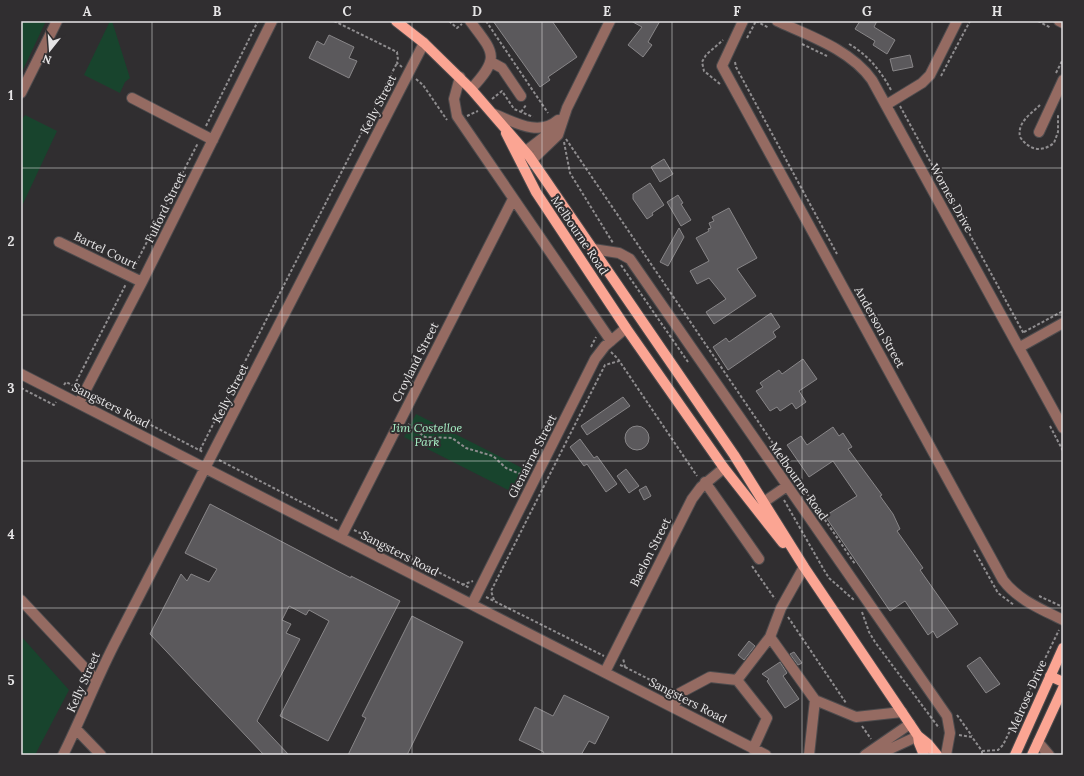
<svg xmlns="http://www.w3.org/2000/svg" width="1084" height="776" font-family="Lora,serif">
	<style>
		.green { fill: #18442d }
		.building { fill: #5b595c; stroke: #888688 }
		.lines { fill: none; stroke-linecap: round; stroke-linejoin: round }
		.minor-casing { stroke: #4d4b4d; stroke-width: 12 }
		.major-casing { stroke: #4d4b4d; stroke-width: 12 }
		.path { stroke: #8f8d8f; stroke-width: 2; stroke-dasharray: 3 2; stroke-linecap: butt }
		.minor { stroke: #956b62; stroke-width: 10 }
		.major { stroke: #fba593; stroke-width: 10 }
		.grid { fill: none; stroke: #e6e5e6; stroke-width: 1; stroke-opacity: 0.55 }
		.labels { text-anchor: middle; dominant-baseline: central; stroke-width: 4; stroke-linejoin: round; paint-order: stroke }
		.street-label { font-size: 12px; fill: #e6e5e6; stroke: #302e30 }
		.park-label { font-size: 12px; font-style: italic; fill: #a8f2c7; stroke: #302e30 }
		.neatline { fill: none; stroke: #e6e5e6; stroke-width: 1.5 }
		.grid-label { font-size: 13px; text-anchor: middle; font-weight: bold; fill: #e6e5e6 }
	</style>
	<rect width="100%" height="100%" fill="#302e30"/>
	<!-- green -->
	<path class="green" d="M21,21H46L21,74Z
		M110,21H112L130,78L125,82L120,93L84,75Z
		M25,115L57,131L21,208V121Z
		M416,414L528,471L516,494L404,437Z
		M21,636L69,690L35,755H21Z"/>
	<!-- building -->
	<path class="building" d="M493,21H552L577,57L548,77L550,80L540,87Z
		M631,21H660L648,42L652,45L643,57L628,45L642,27Z
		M860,21H877L874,27L895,40L887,54L873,45L875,41L855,29Z
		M329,35L354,47L349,58L357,61L349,78L309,58L317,41L324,45Z
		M910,55L913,67L893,71L890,59Z
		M664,159L673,174L660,182L651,167Z
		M650,183L664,205L652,213L653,215L647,219L633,199V194Z
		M678,195L683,203L681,204L691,220L681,226L667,202Z
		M729,208L757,258L737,269L756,296L714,324L706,312L726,299L709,278L697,284L690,271L709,261L696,238L709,231L708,229L711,228L709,223L714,221L712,217Z
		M679,228L684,237L668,266L660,262Z
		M771,313L780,327L773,332L776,337L728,370L713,347L726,338L729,342Z
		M803,359L817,379L799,391L806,402L796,409L792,403L780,411L777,407L770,411L756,391L763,387L760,383L779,370L782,374Z
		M623,397L630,406L587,435L581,426Z
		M625 438a12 12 0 1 1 24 0a12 12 0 1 1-24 0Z
		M833,427L839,436L843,433L852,447L848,449L882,495L880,496L893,514L900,529L897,531L923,568L920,570L958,624L937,638L933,631L928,635L905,601L890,611L825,516L857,496L833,461L809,477L787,445L801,436L807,445Z
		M580,439L594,458L597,456L617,484L606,492L587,464L584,466L570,447Z
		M626,469L639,486L629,493L617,476Z
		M646,486L651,496L644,500L639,490Z
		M210,504L351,578V576L400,601L328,741L280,716L329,621L309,610L306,615L289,606L282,620L291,624L286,633L300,639L257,721L289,755H264L150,634L181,574L187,581L191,574L209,582L217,569L185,553Z
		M412,616L463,642L407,755H348L366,718L362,716Z
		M749,641L755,646L744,660L738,655Z
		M794,652L802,663L798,665L790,654Z
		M980,657L1000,684L986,693L967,666Z
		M780,662L787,673L783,676L799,699L785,708L767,681L769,679L762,674Z
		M564,695L609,717L595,744L589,741L581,755H542L544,752L519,740L535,707L553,716Z"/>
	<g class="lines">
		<defs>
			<path id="minor" d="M470,21C494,53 501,57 471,89
				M743,21L722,66L1003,580C1018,600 1041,609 1063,620
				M777,21C810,36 851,50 872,80L1063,428
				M1059,21L1063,23
				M491,62L502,68L521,96
				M460,77L454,99L457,116L611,341
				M21,93L57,21
				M132,98L213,140
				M886,105L922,83L930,75L957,21
				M494,114C514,122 539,137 558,120
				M1039,132L1063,80
				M526,151L544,137L554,125
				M532,160L558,135L567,108L610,21
				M59,242L142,282
				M593,249L619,253L630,259L947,716L950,733L946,755
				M1020,347L1063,323
				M21,374L766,755
				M79,403L142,282L272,21
				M705,482L759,559
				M764,502L787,486
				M341,537L513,199
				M804,567L781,608L770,637L815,700L809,755
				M21,600L96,680
				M472,604L595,359L605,346L626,328
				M605,672L692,499L701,487L724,468
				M815,700L856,717L902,712
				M674,706L680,693L710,677L737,680
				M76,729L101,755
				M1038,742L1049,755
				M753,749L767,718L737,680L770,637
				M63,755C82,717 97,677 117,639L424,43
				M865,755L910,724
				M877,755L918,736"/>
			<path id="major" d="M396,21L424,43L471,89L529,156L734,455L804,567L918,736L928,744L937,755
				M506,133L536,192L626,328L724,468L783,543
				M1050,676L1063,682
				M918,736L919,743L924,755
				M1015,755L1063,648
				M1032,755L1063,688"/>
		</defs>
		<!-- minor casing -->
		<use href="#minor" class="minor-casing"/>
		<!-- major casing -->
		<use href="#major" class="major-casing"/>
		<!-- path -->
		<path class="path" d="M334,21L397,52L398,60L397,63L402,67
			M449,21L457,28L462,24
			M486,21L548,113
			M756,21L769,28
			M1038,21L1051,28
			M747,38L756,21
			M802,44L827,56
			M849,44C868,55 881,71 891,90
			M735,62L736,67L837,254
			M1056,73L1063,59
			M941,76L970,21
			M416,79L423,85L447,120
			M720,84L704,71L702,62L706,55L723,40
			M492,99L502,91L514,109L533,117
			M1040,105C1031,114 1017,122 1020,137C1029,150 1041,153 1054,143L1058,132V115
			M900,106L1024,334
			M521,112L526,105
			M467,116L478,111
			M206,126L258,21
			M566,139L855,564
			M564,142L570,173L613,243
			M621,265L688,362
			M134,267L198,143
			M1024,332L1063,311
			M591,347L596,337
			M611,352L618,359L697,476
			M64,385L66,382L76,387
			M74,386L126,284
			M21,388L54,405L56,402
			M93,395L203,452
			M408,424L425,437L452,438L466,448L493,456L506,468L525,476
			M1050,426L1063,451
			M200,450L397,63
			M219,460L338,521
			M784,500L824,570L829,578L854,600
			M354,530L470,588
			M974,550L998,593L1014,605
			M752,566L775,599
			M462,585L473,581
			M1039,596L1063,607
			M486,597L604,656
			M494,600L491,591L605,365L619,361
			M862,612L869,632L875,642L939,728
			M788,617L846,703
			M620,665L625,667L623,658
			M625,667L670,690
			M957,715L972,736
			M862,726L871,739
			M959,735L972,737L982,751V755
			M982,751L998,750L1003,745L1059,630"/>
		<!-- minor -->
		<use href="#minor" class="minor"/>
		<!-- major -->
		<use href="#major" class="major"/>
	</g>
	<!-- grid -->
	<path class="grid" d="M152,21V755M282,21V755M412,21V755M542,21V755M672,21V755M802,21V755M932,21V755M21,168H1063M21,315H1063M21,461H1063M21,608H1063"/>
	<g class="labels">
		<!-- street labels -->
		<g class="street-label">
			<text transform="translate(378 104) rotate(-63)">Kelly Street</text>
			<text transform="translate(952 198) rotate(61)">Wornes Drive</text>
			<text transform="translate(165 207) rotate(-64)">Fulford Street</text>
			<text transform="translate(580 235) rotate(56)">Melbourne Road</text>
			<text transform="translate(106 250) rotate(26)">Bartel Court</text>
			<text transform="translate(880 327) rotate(61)">Anderson Street</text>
			<text transform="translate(415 362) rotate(-63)">Croyland Street</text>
			<text transform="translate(230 393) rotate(-63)">Kelly Street</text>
			<text transform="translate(111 405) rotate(27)">Sangsters Road</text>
			<text transform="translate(532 456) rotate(-63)">Glenairne Street</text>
			<text transform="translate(799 481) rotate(55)">Melbourne Road</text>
			<text transform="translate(650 552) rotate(-63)">Baelon Street</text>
			<text transform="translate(400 553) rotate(27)">Sangsters Road</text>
			<text transform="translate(83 682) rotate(-66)">Kelly Street</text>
			<text transform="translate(1027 696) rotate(-66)">Melrose Drive</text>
			<text transform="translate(688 700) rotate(27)">Sangsters Road</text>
		</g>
		<!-- park labels -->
		<g class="park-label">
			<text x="427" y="427">Jim Costelloe<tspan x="427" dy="14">Park</tspan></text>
		</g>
	</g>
	<!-- border -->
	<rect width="1084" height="776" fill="none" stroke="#302e30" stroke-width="44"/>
	<!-- north arrow -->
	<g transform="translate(50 50) rotate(197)" stroke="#302e30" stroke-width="3" paint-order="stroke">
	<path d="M0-3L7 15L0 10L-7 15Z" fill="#e6e5e6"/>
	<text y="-6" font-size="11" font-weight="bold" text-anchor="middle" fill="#e6e5e6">N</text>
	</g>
	<rect x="22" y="22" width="1040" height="732" class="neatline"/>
	<g class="grid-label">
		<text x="87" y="16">A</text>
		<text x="217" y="16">B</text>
		<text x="347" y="16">C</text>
		<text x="477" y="16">D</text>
		<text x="607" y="16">E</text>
		<text x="737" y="16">F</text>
		<text x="867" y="16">G</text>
		<text x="997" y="16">H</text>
		<text x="11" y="100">1</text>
		<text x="11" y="246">2</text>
		<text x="11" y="393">3</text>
		<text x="11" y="539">4</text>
		<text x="11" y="685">5</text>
	</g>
</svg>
